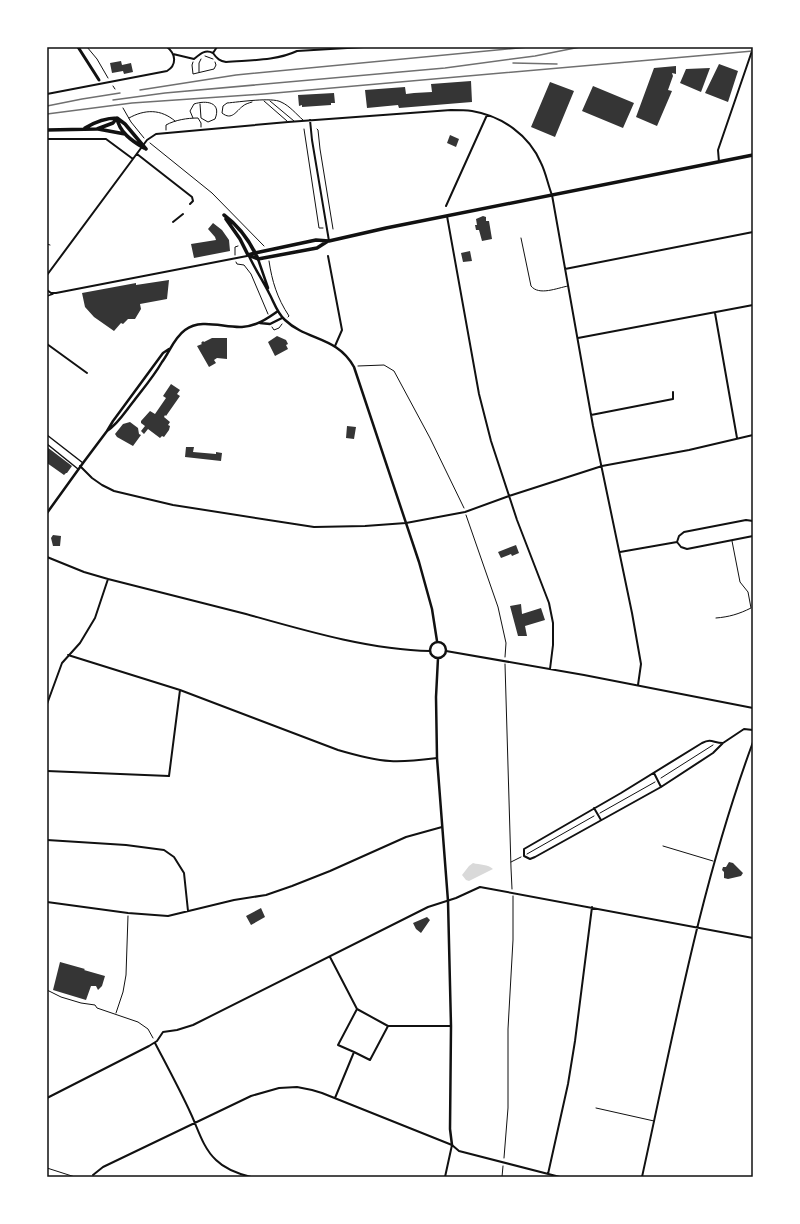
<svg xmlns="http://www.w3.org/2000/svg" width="800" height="1224" font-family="Helvetica,sans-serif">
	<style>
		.water { fill: #d9d9d9 }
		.building { fill: #353535 }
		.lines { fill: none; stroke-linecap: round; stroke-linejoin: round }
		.path { stroke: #111; stroke-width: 1 }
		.service { stroke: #111; stroke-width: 1 }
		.pedestrian { stroke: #111; stroke-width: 1.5 }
		.minor { stroke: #111; stroke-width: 2 }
		.tertiary { stroke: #111; stroke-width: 2.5 }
		.secondary { stroke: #111; stroke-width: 3 }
		.primary { stroke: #111; stroke-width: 3.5 }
		.rail { stroke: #707070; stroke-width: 1.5 }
		.neatline { fill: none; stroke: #111; stroke-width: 1.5 }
	</style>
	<rect width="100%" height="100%" fill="#fff"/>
	<!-- water -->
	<path class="water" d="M473,863C480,865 488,864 493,869L469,881L466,880L462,875L469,866Z"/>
	<!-- building -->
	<path class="building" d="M121,61L122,65L131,63L133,72L124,74L123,71L112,73L110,63Z
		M719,64L738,71L728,102L705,93Z
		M676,66V74L672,73L673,76L668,90L672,91L657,126L636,117L654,68Z
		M710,68L701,92L680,83L686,69Z
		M471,81L472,102L399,108L398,105L367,108L365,90L405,87L406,94L414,93L432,92L431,84Z
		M550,82L574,91L555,137L531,127Z
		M593,86L634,103L623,128L582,111Z
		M334,93L335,103H331V105L302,107V105L299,106L298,95Z
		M450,135L459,139L456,147L447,143Z
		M483,216L486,217V221H489L492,239L482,241L479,230H476L475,225H477L476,219Z
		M213,223L222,230L229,240L230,251L194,258L191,244L216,240L215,237L208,229Z
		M470,251L472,261L463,262L461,253Z
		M169,280L167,299L140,304L141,309L135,319H128L123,324L121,323L114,331L94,317L85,307L82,293L136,283V285Z
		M277,336L286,340L288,344L286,345L288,349L275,356L268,342Z
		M212,338H227V359L217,358L214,360L216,363L209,367L197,346L202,344L201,343L203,341L204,342Z
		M171,384L180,390L177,394L180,396L166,416L165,415L164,417L170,422L168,425L170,426L169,430L164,437L162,436L160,438L148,429L144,434L141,431L145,426L141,423V421L150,411L155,414L166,398L163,396Z
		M130,422L138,428L139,434L141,435L133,446L117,437L115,434L123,424Z
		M347,426L356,427L354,439L346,438Z
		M47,447L72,466L67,473H66L64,475L47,463Z
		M186,447H194L193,452L216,454V452L222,453L221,461L185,457Z
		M53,535L61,536L60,546H53L51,538Z
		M516,545L519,553L512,556L511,554L501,558L498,552Z
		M521,604L522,614L541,608L545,620L525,626L527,636H518L510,606Z
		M729,862L733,863L743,873L741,876L728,879L724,878V872L722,870L723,867H726Z
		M261,908L265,917L251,925L246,916Z
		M427,917L430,920L421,933L416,929L413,923Z
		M60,962L85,969L84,970L105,976L102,986L98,990L96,986H91L86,1000L53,990Z"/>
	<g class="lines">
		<!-- path -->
		<path class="path" d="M87,47L97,59L108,78
			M205,56L213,59
			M193,62L192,65L193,74L214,69L216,65L215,62
			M199,72V63L201,59
			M113,86L115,89
			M123,108L131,122L144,138
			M129,118C145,109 161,109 175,121
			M193,118L190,111L194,104C206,100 222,102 215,119L208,122L201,118L200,104
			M304,129L319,228H323
			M317,129L318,130L320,149L333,229
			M166,130V125C175,120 187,118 198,118L201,123V127
			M150,143L212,193L264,246
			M47,244L50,245
			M235,255V247L238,246
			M269,261C272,281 277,298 289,316L288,317
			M236,262L237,264L244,265L251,274L268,314
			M272,327L274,330L279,328L282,324
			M358,366L384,365L394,371L430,438L464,508
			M466,515L498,607L506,643L505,657
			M505,664L511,868L512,889
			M661,778L713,745
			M600,813L655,782
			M527,854L594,816
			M511,862L521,857
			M47,990L61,997L81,1003L95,1005L97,1008L138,1022L148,1029L153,1038
			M116,1013L123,992L126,975L128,916
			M504,1158L508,1108V1029L513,940V896
			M47,1168L75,1177
			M502,1177L503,1166"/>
		<!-- service -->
		<path class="service" d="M264,101L287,121
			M270,101L294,121
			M252,102C249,103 245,104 243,106C236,111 232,121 222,113L223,106L227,103C239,102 272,97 281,102C290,106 296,114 303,120
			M521,238L531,286C539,296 557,288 568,286
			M716,618C729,617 739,614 751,608L748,592L740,582L732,541
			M663,846L713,861
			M596,1108L654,1121"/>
		<!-- pedestrian -->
		<path class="pedestrian" d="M47,296L53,294
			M47,435L83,463
			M47,444L78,469"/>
		<!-- minor -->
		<path class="minor" d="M213,53C217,59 220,61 226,62C249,60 276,61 297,51L364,47
			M213,53L217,47
			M173,54L194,59C200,54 205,49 213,53
			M47,94L167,71C177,65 176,54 167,47
			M310,120L312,140L329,241
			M47,139H106L133,159
			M137,154L192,197L193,201L190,204
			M719,162L718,150L753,48
			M446,206L487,115
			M447,216L479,394L491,441L517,520L549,603L553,623V645L550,669
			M173,222L183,214
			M328,256L342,330L335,346
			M565,269L753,232
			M47,275L147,140L156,134L288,122L451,110C458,110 465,110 472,111C502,116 529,135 541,163C546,173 548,185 552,195L593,426L632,613L641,664L638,685
			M47,290L51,293H56L247,256
			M715,313L737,438
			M578,338L753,305
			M47,344L87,373
			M591,415L673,399V392
			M80,466L92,478L102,485L114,491L173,505L314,527L365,526L406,523L465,512L509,496L602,466L689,450L753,435
			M677,542L679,536L684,532L746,520L753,521
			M677,542L681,547L687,549L753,536
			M620,552L677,542
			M47,557L84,572L108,579C154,591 200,602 246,614C303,630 370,650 430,651
			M446,651L584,675L753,708
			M68,655L180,690L338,750C355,755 372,760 390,761C406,762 421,760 437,758
			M47,704L62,663L80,643L95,618L108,579
			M723,743C713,743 712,738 702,743L621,793L524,849V856L530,859L535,857L661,787L713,753L723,743L744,729L753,730
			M47,771L169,776L180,690
			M654,773L661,787
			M594,808L601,820
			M47,840L126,845L164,850L174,857L184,873L188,911
			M47,902L128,913L168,916L234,900L266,895L292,886L330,871L406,837L442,827
			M330,957L357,1009L388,1026H451
			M155,1043C167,1066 180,1090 191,1114C198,1129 203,1148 216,1160C225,1169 239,1174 251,1177
			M354,1052L338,1045L357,1009
			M47,1098L149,1046L157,1041L163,1032L177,1030L193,1025L428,907L456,898L480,887L753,938
			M335,1098L354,1052L370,1060L388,1026
			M548,1174L568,1084L575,1041L592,907
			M93,1175L103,1167L251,1096L279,1088L297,1087L312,1090L322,1093L452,1145L459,1151L560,1177
			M445,1177L452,1145
			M642,1177C674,1031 701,883 753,742"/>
		<!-- tertiary -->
		<path class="tertiary" d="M249,256C255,269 263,281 269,293C274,302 277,313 285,320C307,341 337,336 354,367L419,562L432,609L437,641
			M258,259L268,288
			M260,323L270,324L282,318
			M107,431C118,424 125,412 133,402C143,389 154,376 162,362C170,351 174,338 185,330C201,318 224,328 242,327C256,326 267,319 278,311
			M47,513L83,463L107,431L113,421L163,353L169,349
			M430 650a8 8 0 1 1 16 0a8 8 0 1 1-16 0Z
			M438,658L436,697L437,758L448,901L451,1026L450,1129L452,1145"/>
		<!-- secondary -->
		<path class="secondary" d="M78,47L99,80"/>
		<!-- primary -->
		<path class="primary" d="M117,118C119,132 132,141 144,148
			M85,128C95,122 105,118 117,118L125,124L146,149
			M98,129L125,134
			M47,130L97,129L113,123L117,118
			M224,215C240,227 250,241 258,259
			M226,219L240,239L248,255
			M248,255L255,253L316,240L329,241L386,228L753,155
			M248,255L258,259L317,248L328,241"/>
		<!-- rail -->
		<path class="rail" d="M513,63L557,64
			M140,90L236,75L528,47
			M113,100L165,93L445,68L535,56L580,47
			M47,106L82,99L120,93
			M47,114L132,103L264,94L753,51"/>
	</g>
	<!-- border -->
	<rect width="800" height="1224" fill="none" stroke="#ffffff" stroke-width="96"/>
	<rect x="48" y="48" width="704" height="1128" class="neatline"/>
</svg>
